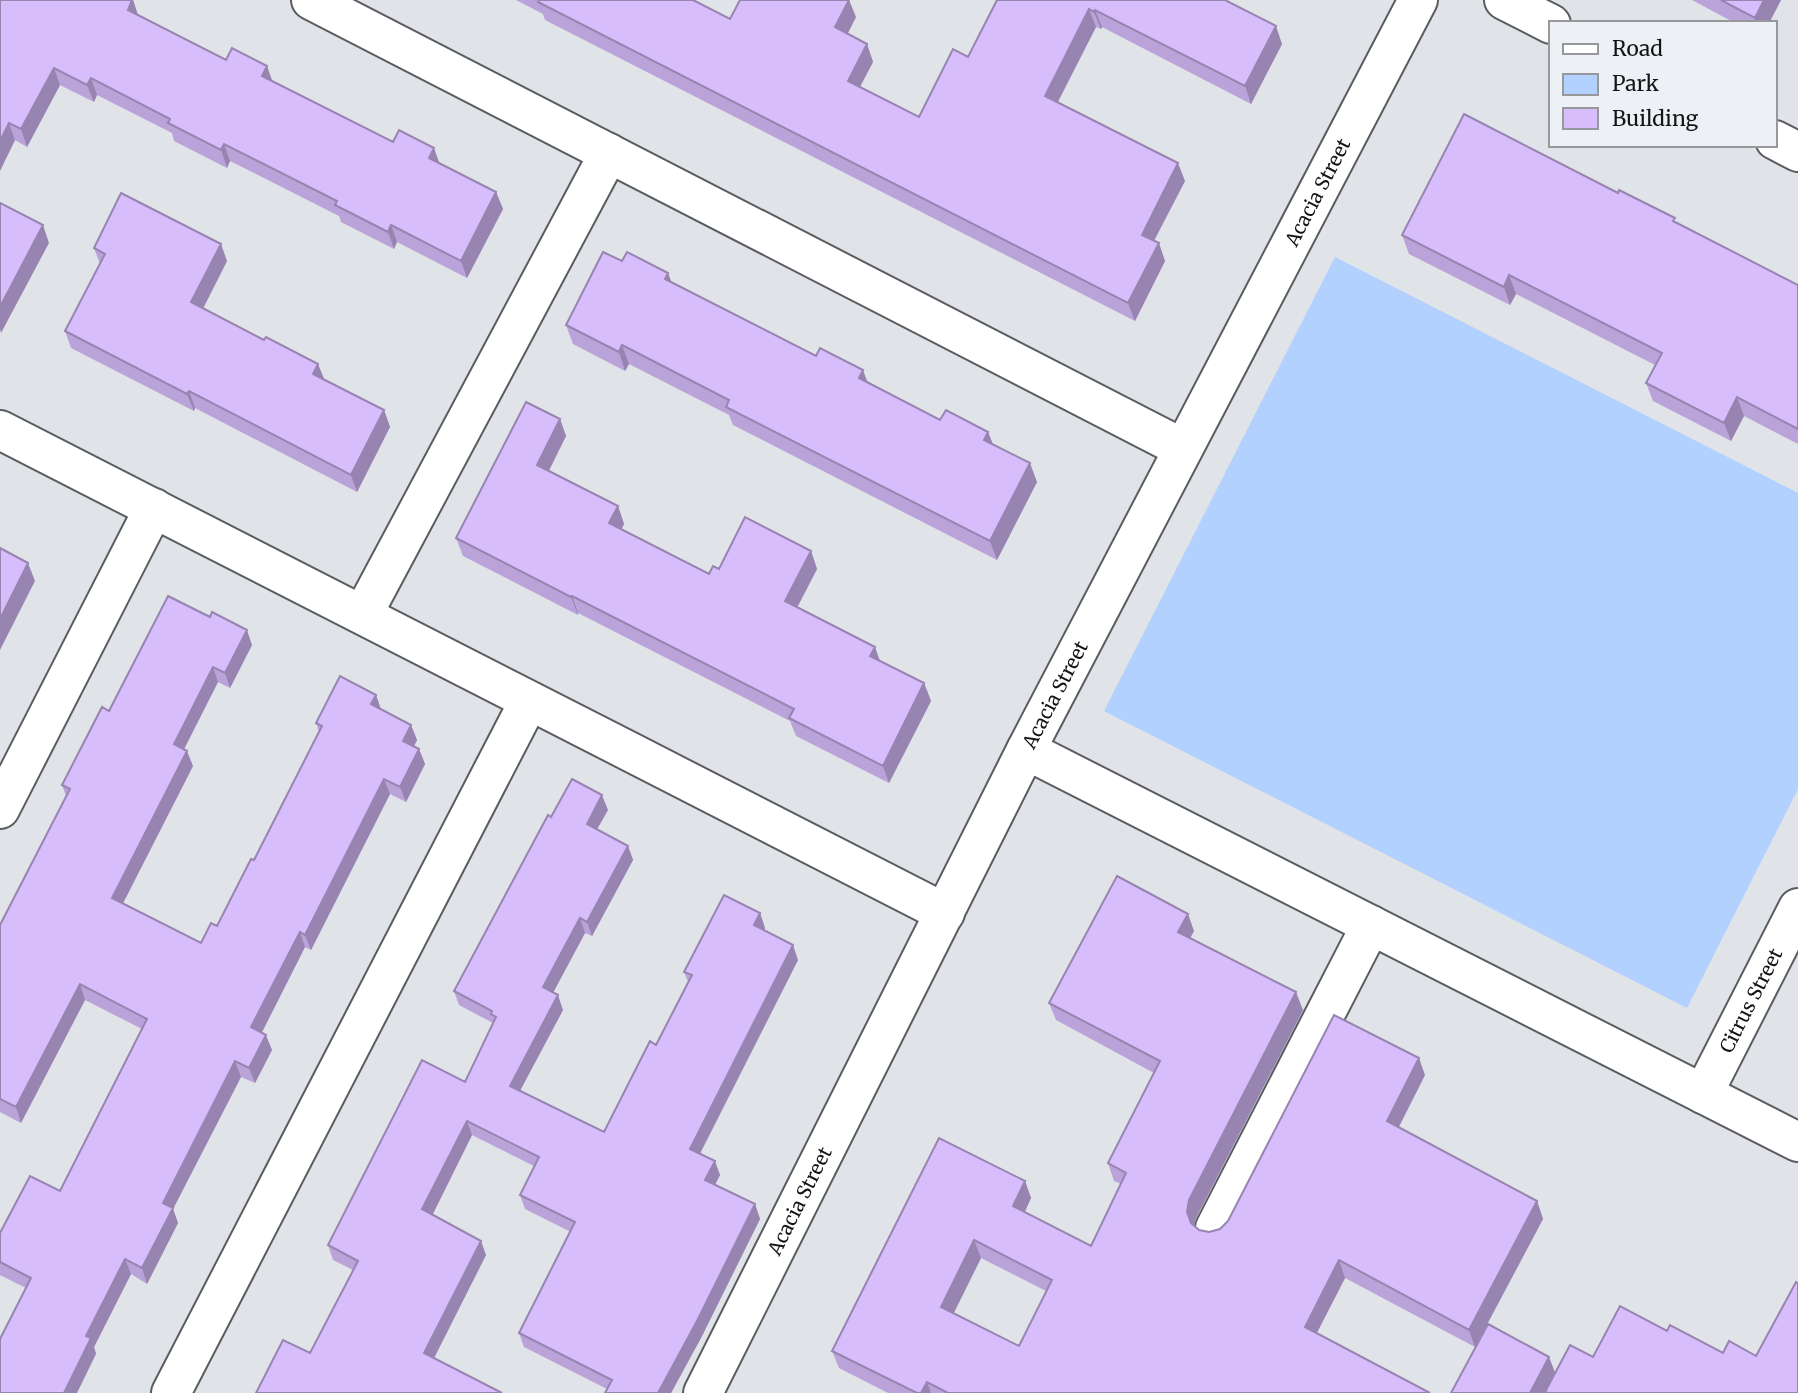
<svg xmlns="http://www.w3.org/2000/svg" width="1798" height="1393" font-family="Merriweather,serif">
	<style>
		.green { fill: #b2d1fe }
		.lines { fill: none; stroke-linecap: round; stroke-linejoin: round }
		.minor-casing { stroke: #5a5c60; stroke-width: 42 }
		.minor { stroke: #fff; stroke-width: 38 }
		.wall { fill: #baa3d9; fill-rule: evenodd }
		.shaded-wall { fill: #9784b0 }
		.building { fill: #d8bdfc; stroke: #9784b0; stroke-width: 2; fill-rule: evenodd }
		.labels { text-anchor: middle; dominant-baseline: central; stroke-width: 6; stroke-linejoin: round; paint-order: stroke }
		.street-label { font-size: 19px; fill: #131415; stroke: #edf0f4 }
	</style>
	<rect width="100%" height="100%" fill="#e0e3e7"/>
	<!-- green -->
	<path class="green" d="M1335,257L1798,493V789L1687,1008L1104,711Z"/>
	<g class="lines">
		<defs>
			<g id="minor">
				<path d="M311,0L1182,448"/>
				<path d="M1504,0L1551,24"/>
				<path d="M1775,140L1798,152"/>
				<path d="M0,430C315,590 630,752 945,913"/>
				<path d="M363,614L609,153"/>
				<path d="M1026,750L1798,1142"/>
				<path d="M0,809L154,508"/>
				<path id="s1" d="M1703,1094L1798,908"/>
				<path d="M1215,1228L1371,925"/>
				<path d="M171,1393L529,701"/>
				<path id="s2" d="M703,1393L1026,750L1418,0"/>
			</g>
		</defs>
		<!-- minor casing -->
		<use href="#minor" class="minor-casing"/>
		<!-- minor -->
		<use href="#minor" class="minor"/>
	</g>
	<!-- wall -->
	<path class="wall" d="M0,0H133L138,15L372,132L440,163L496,192L503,209L467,278L397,242L394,249L341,222L339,216L230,161L227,168L174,141L172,133L97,95L94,102L60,85L27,147L15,140L0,170Z
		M516,0H693L730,19L856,17L847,34L867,44L873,62L860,87L919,117L968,57L997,0H1225L1282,44L1251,104L1102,27L1101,29L1096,27L1058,102L1185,181L1154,241L1165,261L1135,321L545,20L543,14Z
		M1692,0H1781L1769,23H1735Z
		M1676,222L1798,285V444L1744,416L1731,441L1653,401L1646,383L1655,365L1516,294L1510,305L1409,254L1402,235Z
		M94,248L227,261L203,309L324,380L384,410L390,427L357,492L195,408L194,411L71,348L65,331L100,264Z
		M622,261L672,282L940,420L988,432L993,444L1037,482L997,560L733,425L729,415L629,364L625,371L573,344L566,325Z
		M560,419L566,436L549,471L618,506L624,524L621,530L709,574L719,569L811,551L817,569L797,608L875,647L880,661L924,683L931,701L889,783L796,736L790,721L578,613V615L463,556L456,538Z
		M252,645L230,688L218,682L184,749L193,766L123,903L201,943L217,926L254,860L319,732L316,723L376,695L381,709L411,725L417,740L414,746L419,749L425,764L406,802L390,794L311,950L305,947L262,1032L272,1050L255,1083L241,1077L173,1209L178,1223L147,1284L131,1274L94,1347L96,1354L26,1288L0,1275V1233L60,1191L142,1029L85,1000L21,1123L0,1112V925L66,796L62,785L109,711Z
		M608,810L597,829L628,846L633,860L592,936L585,933L553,993L563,1010L520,1091L604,1132L656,1045L688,982L684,972L760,913L765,928L764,930L798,960L700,1154L720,1175L715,1185L755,1204L760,1219L702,1336L671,1393H605L607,1389L524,1347L519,1333L571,1232L525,1209L520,1195L534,1166L472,1135L432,1215L486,1255L434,1358L310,1353L353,1270L333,1260L328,1245L465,1082L493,1023L459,1005L454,991L551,817Z
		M1194,931L1190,938L1303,1010L1196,1218L1194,1226L1199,1230L1209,1232L1220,1229L1425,1075L1399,1127L1537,1201L1543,1219L1475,1347L1345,1278L1317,1333L1430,1393H888L839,1368L832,1351L1025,1181L1031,1198L1025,1212L1091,1246L1121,1184L1114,1181L1108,1163L1154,1073L1056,1020L1049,1003ZM981,1258L1046,1291L1019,1346L953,1313Z"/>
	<!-- shaded-wall -->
	<path class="shaded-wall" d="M133,0L139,18L128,10Z
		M849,0L856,17L842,45L835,27Z
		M1764,0H1781L1769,23H1756L1755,18Z
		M1089,9L1096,27L1052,113L1045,96Z
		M1095,10L1102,27L1101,29L1094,12Z
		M1276,26L1282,44L1251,104L1245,86Z
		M867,44L873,62L854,98L848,81Z
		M267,66L273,83L262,76Z
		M54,68L60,85L27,147L21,129Z
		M91,78L97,95L94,102L87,85Z
		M9,123L15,140L0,171V141Z
		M224,144L230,161L227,168L221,150Z
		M434,148L440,165L429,158Z
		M1178,163L1185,181L1148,252L1142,235Z
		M496,192L503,209L467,278L461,261Z
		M43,225L49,243L1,333L0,329V307Z
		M391,225L397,242L394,249L388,232Z
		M1159,243L1165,261L1135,321L1128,303Z
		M221,244L227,261L197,320L191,302Z
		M668,273L675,291L665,279Z
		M1509,275L1516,294L1510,305L1504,287Z
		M622,345L629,364L625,371L619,352Z
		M318,364L325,381L313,374Z
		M863,370L870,389L859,378Z
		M189,391L195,408L194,411L187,394Z
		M1737,397L1744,416L1731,441L1724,423Z
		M384,410L390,427L357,492L351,475Z
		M560,419L566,436L543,482L537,465Z
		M988,432L995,450L984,440Z
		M1030,463L1037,482L997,560L990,541Z
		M618,506L624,524L615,541L609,523Z
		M811,551L817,569L791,619L785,601Z
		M28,563L35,581L0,650V619Z
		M572,596L578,613V615L571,597Z
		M247,630L252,645L230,688L225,673Z
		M875,647L881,665L870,656Z
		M213,667L218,682L179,759L174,744Z
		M924,683L931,701L889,783L883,766Z
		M376,695L381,710L371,704Z
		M411,725L417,740L409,756L403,741Z
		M419,749L425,764L406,802L400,787Z
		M187,751L193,766L118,913L112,898Z
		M384,779L390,794L311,950L305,935Z
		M602,795L608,810L592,838L587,824Z
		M628,846L633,860L592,936L587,922Z
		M760,913L765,928L759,940L754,925Z
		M1188,914L1194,931L1184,949L1178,932Z
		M580,918L585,933L548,1002L543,987Z
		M300,932L305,947L257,1042L251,1027Z
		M793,945L798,960L695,1163L690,1149Z
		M80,984L85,1000L21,1123L16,1107Z
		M1296,992L1303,1010L1196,1218L1193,1230L1187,1212L1189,1200Z
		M558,995L563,1010L515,1100L510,1086Z
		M266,1035L272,1050L255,1083L249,1068Z
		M1419,1058L1425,1075L1393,1138L1387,1121Z
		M235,1061L241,1077L173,1209L178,1223L147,1284L142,1268L163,1203Z
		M467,1121L472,1135L428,1224L422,1209Z
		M715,1161L720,1175L710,1194L705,1180Z
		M1025,1181L1031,1198L1019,1223L1013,1206Z
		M1537,1201L1543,1219L1475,1347L1469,1330Z
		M755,1204L760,1219L702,1336L671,1393H658Z
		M974,1240L981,1258L948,1325L941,1307Z
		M481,1241L486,1255L429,1368L424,1353Z
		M125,1259L131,1274L94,1347L96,1354L77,1393H64L86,1336Z
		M1339,1260L1345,1278L1311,1344L1305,1327Z
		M1549,1357L1556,1375L1545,1392V1393H1530Z
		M927,1382L931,1393H921Z"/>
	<!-- building -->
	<path class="building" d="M0,0H132L128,10L226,60L232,48L267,66L262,76L393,142L399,130L434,148L429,158L496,192L461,261L391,225L388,232L335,205L337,201L224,144L221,150L168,123L170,119L91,78L87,85L54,68L21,129L9,123L0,141Z
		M539,0H693L730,19L740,0H849L835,27L867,44L848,81L919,117L953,49L968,57L997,0H1225L1276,26L1245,86L1095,10L1094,12L1089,9L1045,96L1178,163L1142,235L1159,243L1128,303L538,2Z
		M1721,0H1764L1755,18Z
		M1464,114L1618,193L1619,190L1675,218L1673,221L1798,285V429L1737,397L1724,423L1646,383L1662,353L1509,275L1504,287L1402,235Z
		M121,193L221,244L191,302L264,340L266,337L318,364L313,374L384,410L351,475L189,391L187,394L65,331L105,254L94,248Z
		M0,203L43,225L0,307Z
		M603,252L622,261L627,252L668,273L665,279L816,356L820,348L863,370L859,378L940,420L946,410L988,432L984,440L1030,463L990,541L726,407L729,400L622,345L619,352L566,325Z
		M526,402L560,419L537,465L618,506L609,523L709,574L713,566L719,569L745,517L811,551L785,601L875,647L870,656L924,683L883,766L789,718L794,709L572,596L571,597L456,538Z
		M0,548L28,563L0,619Z
		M168,596L210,617L212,612L247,630L225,673L213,667L174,744L187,751L112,898L201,943L211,923L217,926L251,859L254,860L322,726L316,723L340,676L376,695L371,704L411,725L403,741L419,749L400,787L384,779L305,935L300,932L251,1027L266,1035L249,1068L235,1061L163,1203L173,1208L142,1268L125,1259L86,1336L91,1338L64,1393H0V1339L31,1278L0,1262V1233L30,1176L60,1191L147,1019L80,984L16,1107L0,1099V925L70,789L62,785L102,707L109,711Z
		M572,779L602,795L587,824L628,846L587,922L580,918L543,987L558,995L510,1086L604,1132L650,1041L656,1045L692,975L684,972L724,895L760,913L754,925L793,945L690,1149L715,1161L705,1180L755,1204L697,1321L658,1393H605L612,1380L519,1333L575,1222L520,1195L539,1157L467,1121L422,1209L481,1241L424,1353L502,1393H256L283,1340L310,1353L358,1261L328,1245L422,1060L465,1082L496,1017L491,1014L492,1011L454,991L548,815L551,817Z
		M1117,876L1188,914L1178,932L1296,992L1189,1200L1187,1212L1191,1223L1199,1230L1209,1232L1220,1229L1228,1221L1334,1015L1419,1058L1387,1121L1537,1201L1469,1330L1339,1260L1305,1327L1430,1393H948L927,1382L921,1393H917L832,1351L939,1138L1025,1181L1013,1206L1091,1246L1126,1173L1108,1163L1160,1061L1049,1003ZM974,1240L1052,1280L1019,1346L941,1307Z
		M1796,1282L1798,1283V1393H1548L1545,1392L1570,1345L1593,1357L1620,1306L1667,1331L1670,1325L1723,1353L1729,1341L1756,1356Z
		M1488,1324L1549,1357L1530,1393H1451Z"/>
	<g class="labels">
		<!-- street labels -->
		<g class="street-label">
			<text stroke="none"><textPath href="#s2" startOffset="1349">Acacia Street</textPath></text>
			<text stroke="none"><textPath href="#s2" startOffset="782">Acacia Street</textPath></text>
			<text stroke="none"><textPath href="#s1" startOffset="105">Citrus Street</textPath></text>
			<text stroke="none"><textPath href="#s2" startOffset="215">Acacia Street</textPath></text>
		</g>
	</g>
	<!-- legend -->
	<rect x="1549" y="21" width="228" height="126" fill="#edf0f4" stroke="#96989b" stroke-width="2"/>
	<rect x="1563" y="44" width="35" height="10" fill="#ffffff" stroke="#96989b" stroke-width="2"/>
	<text x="1612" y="56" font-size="21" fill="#131415">Road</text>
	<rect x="1563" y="74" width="35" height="21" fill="#b2d1fe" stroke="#96989b" stroke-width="2"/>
	<text x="1612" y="91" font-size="21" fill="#131415">Park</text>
	<rect x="1563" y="108" width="35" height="21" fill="#d8bdfc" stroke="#96989b" stroke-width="2"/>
	<text x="1612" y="126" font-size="21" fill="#131415">Building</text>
</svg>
